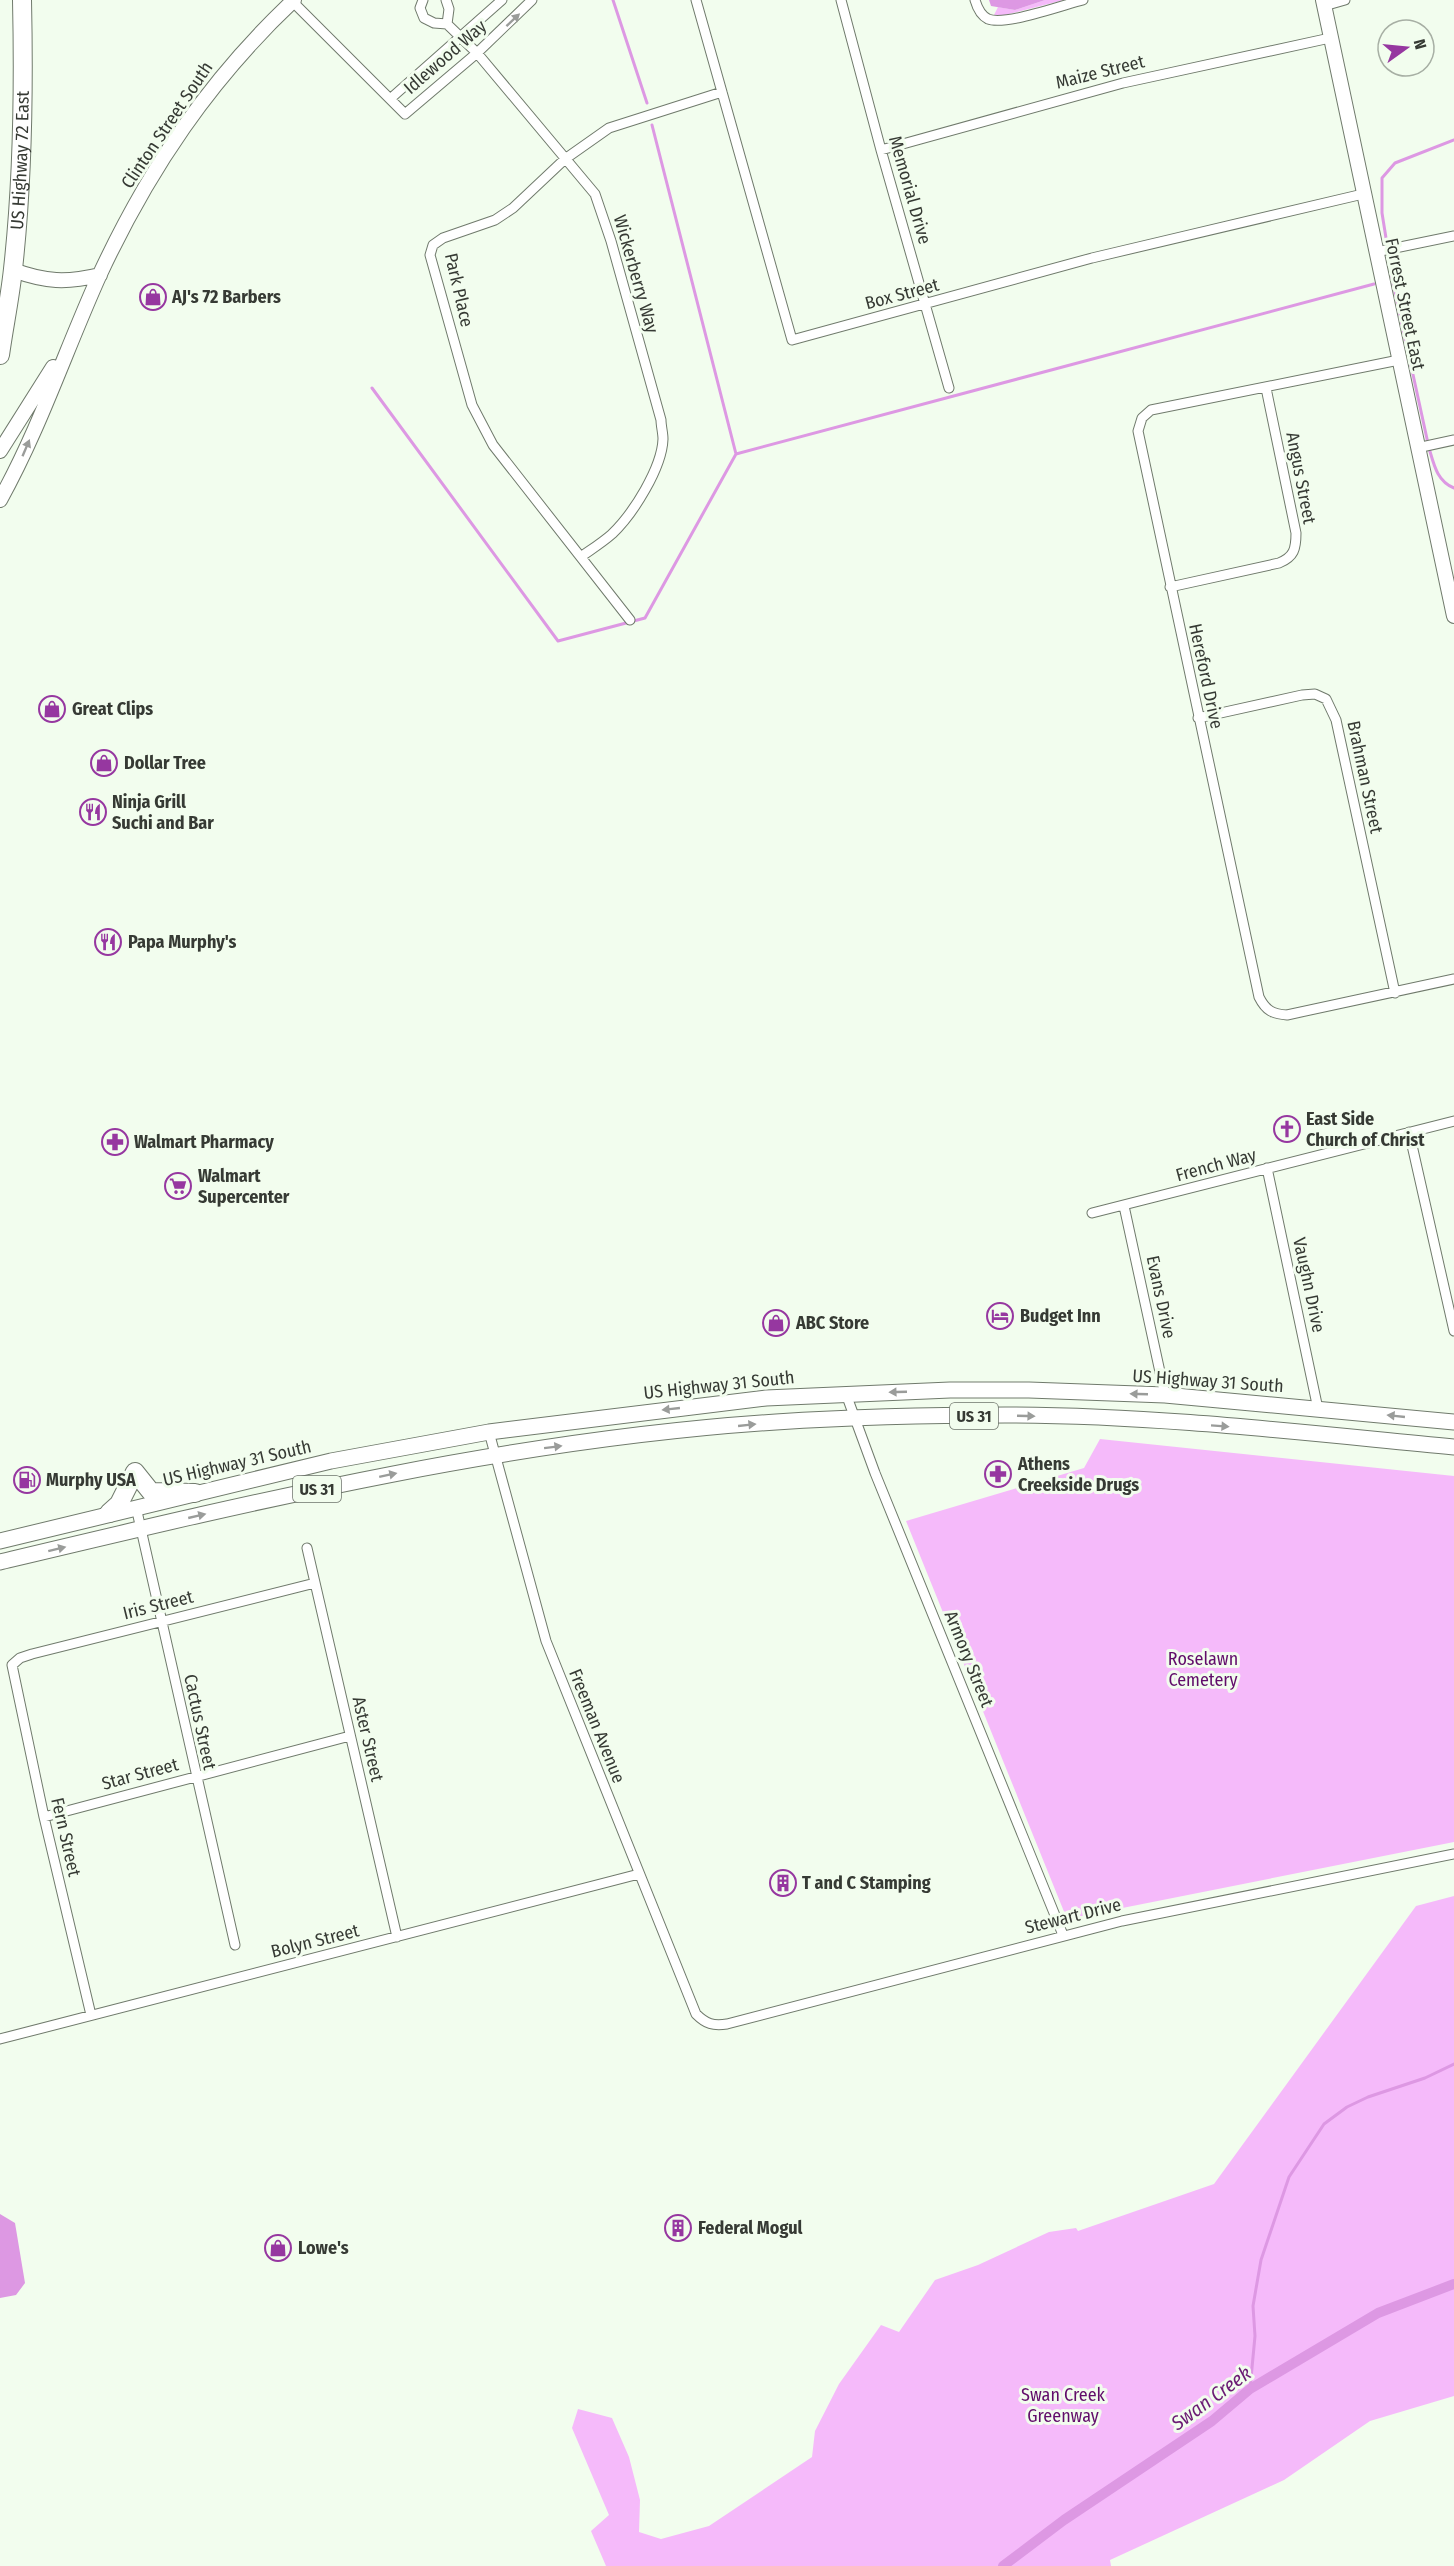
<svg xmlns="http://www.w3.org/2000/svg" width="1454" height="2566" font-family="'Fira Sans Condensed',sans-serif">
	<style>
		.green { fill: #f5bafa }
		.water { fill: #dd98e3 }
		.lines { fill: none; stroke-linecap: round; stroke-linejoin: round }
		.stream { stroke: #dd98e3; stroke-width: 3 }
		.canal { stroke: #dd98e3; stroke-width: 10 }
		.street-casing { stroke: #707a6c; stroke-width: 11 }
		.secondary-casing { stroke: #707a6c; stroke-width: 16 }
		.primary-casing { stroke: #707a6c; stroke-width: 17 }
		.highway-casing { stroke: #707a6c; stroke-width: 20 }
		.street { stroke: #fff; stroke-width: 9 }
		.secondary { stroke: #fff; stroke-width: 14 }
		.primary { stroke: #fff; stroke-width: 15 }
		.highway { stroke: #fff; stroke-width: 18 }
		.oneway { fill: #9a9c9a }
		.labels { text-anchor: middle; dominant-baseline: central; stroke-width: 6; stroke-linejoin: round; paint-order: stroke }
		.shield { fill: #f2fdee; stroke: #6e746c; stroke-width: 1.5 }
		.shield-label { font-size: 16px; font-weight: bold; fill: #363a34 }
		.street-label { font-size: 18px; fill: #363a34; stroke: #f2fdee }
		.poi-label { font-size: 18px; font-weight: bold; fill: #363a34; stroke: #f2fdee; text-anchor: start }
		.park-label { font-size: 18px; fill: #610c6a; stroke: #f2fdee }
		.water-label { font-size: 20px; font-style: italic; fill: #6b1a74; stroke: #f2fdee }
	</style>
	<rect width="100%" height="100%" fill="#f2fdee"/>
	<!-- green -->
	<path class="green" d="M1045,0H1064L1001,16L994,15L998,7L1015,10Z
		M1100,1439L1454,1476V1842L1067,1919L906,1521L1084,1468Z
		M1454,1896V2396L1370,2421L1284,2480L1110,2560L1111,2566H606L591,2531L609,2515L572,2428L578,2409L612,2418L629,2457L640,2500L639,2532L661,2539L709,2526L812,2457L815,2431L839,2384L881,2325L899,2332L935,2280L978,2265L1049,2232L1076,2228L1078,2231L1214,2184L1416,1906Z"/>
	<!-- water -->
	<path class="water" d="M989,0H1045L1015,10L991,6Z
		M0,2214L15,2223L25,2283L16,2295L0,2298Z"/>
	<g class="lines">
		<!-- stream -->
		<path class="stream" d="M613,0L647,103
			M1386,238L1382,213V178L1395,163L1454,140
			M1391,258L1392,278L1429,448C1434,465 1437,481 1454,488
			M372,388L558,641L645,618L736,454L652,125
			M736,454L1374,284
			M1250,2389L1255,2336L1253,2306L1261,2260L1289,2177L1324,2124L1347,2107L1368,2097L1425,2078L1454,2064"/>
		<!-- canal -->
		<path class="canal" d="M1003,2566L1064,2520L1212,2421L1250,2389L1378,2313L1454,2284"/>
		<defs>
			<path id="street" d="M423,0L420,8L424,18L434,23L447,24L449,9L446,0
				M696,0L792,340L1092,258L1363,194
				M841,0L881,150L949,388
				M975,0C977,7 980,15 988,19C1005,26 1063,5 1083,0
				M292,1L405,114L477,53L532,0
				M1324,6L1345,0
				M447,24L477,53L595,194L611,241L661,420C661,426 663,433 663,439C662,468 633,514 612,534C603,542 592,549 582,556
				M390,99L502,0
				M881,150L1123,83L1330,38
				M1376,252L1454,236
				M1399,360L1151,410L1142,418L1138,431L1259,997C1266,1011 1273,1014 1287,1015L1454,979
				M1417,448L1454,440
				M1170,587L1279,563C1294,557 1296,549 1296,533L1266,388
				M630,620L493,445L472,405L430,255L433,245L443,238L495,220L513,208L565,159L609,128L722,92
				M1198,718L1302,695L1315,694L1326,699L1336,720L1395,993
				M1409,1132L1454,1331
				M1267,1168L1318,1409
				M1124,1206L1165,1395
				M1092,1213L1454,1121
				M846,1394L875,1473L1063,1935
				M489,1432L546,1641L696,2014C706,2024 713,2026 727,2024L1122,1921L1454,1854
				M136,1507L235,1945
				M307,1548L397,1937
				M44,1817L350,1736
				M91,2015L44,1817L12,1665L20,1658L32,1654L315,1583
				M0,2039L639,1874"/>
			<path id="secondary" d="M1323,0L1454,616
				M13,270C46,282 66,283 100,275
				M0,451L53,367
				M0,500C40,428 66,349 100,274C149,169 209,80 294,0"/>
			<path id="primary" d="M0,1541L331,1461L489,1432L766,1398L950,1390H1029L1165,1395L1454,1422
				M0,1562C256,1501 513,1439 776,1422C852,1417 929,1415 1005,1415C1155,1415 1305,1433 1454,1447"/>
			<g id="highway">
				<path id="s1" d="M0,355C4,326 10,298 13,269C23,179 24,90 22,0"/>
				<path d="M109,1513L119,1504L135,1472L151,1492L195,1493"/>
			</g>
		</defs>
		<!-- street casing -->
		<use href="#street" class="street-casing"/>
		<!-- secondary casing -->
		<use href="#secondary" class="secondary-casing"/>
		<!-- primary casing -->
		<use href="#primary" class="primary-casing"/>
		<!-- highway casing -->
		<use href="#highway" class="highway-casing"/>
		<!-- street -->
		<use href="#street" class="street"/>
		<!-- secondary -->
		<use href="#secondary" class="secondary"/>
		<!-- primary -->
		<use href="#primary" class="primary"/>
		<!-- highway -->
		<use href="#highway" class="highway"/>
	</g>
	<!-- one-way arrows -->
	<defs><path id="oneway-solid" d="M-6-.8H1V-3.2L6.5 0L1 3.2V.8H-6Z" transform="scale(1.5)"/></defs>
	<g class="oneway">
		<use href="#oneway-solid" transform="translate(513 20) rotate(-43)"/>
		<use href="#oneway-solid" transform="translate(26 448) rotate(-67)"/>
		<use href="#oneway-solid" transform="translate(898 1392) rotate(178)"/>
		<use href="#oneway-solid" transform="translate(1139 1394) rotate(-178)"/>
		<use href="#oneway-solid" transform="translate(671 1409) rotate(174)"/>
		<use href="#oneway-solid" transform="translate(1026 1416) rotate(2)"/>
		<use href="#oneway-solid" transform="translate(1396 1416) rotate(-174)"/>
		<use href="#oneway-solid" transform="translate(747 1425) rotate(-6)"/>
		<use href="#oneway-solid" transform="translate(1220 1426) rotate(4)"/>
		<use href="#oneway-solid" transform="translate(553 1447) rotate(-7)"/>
		<use href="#oneway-solid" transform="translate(388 1475) rotate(-12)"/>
		<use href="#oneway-solid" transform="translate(197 1516) rotate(-13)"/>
		<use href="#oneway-solid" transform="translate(57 1549) rotate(-14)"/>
	</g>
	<!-- icons -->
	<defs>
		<symbol id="shop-ring" viewBox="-11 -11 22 22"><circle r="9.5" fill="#f2fdee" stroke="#9637a0" stroke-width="1.5"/><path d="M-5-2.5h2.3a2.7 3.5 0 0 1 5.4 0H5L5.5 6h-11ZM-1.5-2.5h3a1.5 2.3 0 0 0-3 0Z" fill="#9637a0"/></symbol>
		<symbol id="restaurant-ring" viewBox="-11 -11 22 22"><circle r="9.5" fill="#f2fdee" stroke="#9637a0" stroke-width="1.5"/><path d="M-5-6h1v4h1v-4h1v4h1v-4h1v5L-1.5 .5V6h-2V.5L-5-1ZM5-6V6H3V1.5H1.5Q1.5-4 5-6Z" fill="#9637a0"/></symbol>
		<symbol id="church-ring" viewBox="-11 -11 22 22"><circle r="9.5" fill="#f2fdee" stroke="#9637a0" stroke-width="1.5"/><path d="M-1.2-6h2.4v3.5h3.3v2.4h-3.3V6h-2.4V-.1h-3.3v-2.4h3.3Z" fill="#9637a0"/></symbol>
		<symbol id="pharmacy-ring" viewBox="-11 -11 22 22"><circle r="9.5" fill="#f2fdee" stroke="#9637a0" stroke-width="1.5"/><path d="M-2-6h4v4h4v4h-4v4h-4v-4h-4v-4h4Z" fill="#9637a0"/></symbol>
		<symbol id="supermarket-ring" viewBox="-11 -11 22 22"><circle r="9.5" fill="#f2fdee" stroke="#9637a0" stroke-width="1.5"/><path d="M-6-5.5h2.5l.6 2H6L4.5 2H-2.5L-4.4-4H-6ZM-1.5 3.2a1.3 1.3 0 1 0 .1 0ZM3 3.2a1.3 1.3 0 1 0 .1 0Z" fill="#9637a0"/></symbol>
		<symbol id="hotel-ring" viewBox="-11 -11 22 22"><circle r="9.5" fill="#f2fdee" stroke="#9637a0" stroke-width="1.5"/><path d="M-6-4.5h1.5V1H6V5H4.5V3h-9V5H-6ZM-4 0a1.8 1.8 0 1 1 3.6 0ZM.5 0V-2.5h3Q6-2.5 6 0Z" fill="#9637a0"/></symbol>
		<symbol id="fuel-ring" viewBox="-11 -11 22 22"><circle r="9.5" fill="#f2fdee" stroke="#9637a0" stroke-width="1.5"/><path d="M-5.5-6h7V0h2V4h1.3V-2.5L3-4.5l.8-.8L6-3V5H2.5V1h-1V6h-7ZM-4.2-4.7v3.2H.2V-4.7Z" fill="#9637a0"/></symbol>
		<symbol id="building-ring" viewBox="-11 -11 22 22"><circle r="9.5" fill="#f2fdee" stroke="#9637a0" stroke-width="1.5"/><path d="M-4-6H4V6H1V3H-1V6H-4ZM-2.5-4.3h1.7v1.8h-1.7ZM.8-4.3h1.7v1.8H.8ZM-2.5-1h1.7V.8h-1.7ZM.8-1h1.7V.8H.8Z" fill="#9637a0"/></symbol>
	</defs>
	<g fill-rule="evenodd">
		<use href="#shop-ring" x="138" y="282" width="30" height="30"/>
		<use href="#shop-ring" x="37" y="694" width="30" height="30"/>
		<use href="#shop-ring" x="89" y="748" width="30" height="30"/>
		<use href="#restaurant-ring" x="78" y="797" width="30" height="30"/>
		<use href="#restaurant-ring" x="93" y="927" width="30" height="30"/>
		<use href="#church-ring" x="1272" y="1114" width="30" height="30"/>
		<use href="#pharmacy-ring" x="100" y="1127" width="30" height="30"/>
		<use href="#supermarket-ring" x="163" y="1171" width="30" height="30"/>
		<use href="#hotel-ring" x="985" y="1301" width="30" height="30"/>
		<use href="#shop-ring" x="761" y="1308" width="30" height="30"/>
		<use href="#pharmacy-ring" x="983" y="1459" width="30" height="30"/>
		<use href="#fuel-ring" x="12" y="1465" width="30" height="30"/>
		<use href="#building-ring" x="768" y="1868" width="30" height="30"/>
		<use href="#building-ring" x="663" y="2213" width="30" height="30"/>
		<use href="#shop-ring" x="263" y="2233" width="30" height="30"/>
	</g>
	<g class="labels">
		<!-- shield labels -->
		<g class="shield">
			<rect x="950" y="1403" width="48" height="26" rx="4.5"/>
			<rect x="293" y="1476" width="48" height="26" rx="4.5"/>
		</g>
		<g class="shield-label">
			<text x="974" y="1416">US 31</text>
			<text x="317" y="1489">US 31</text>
		</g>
		<!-- street labels -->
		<g class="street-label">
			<text transform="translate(445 57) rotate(-41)">Idlewood Way</text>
			<text transform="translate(1100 72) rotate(-14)">Maize Street</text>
			<text transform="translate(167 125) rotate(-56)">Clinton Street South</text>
			<text stroke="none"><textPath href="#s1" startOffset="196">US Highway 72 East</textPath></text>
			<text transform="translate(910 190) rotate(74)">Memorial Drive</text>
			<text transform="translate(636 274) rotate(74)">Wickerberry Way</text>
			<text transform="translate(459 290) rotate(77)">Park Place</text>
			<text transform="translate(902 294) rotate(-15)">Box Street</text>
			<text transform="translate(1405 304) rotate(78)">Forrest Street East</text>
			<text transform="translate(1301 478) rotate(79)">Angus Street</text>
			<text transform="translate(1206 676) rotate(78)">Hereford Drive</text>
			<text transform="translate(1365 777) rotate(78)">Brahman Street</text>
			<text transform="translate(1216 1165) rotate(-15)">French Way</text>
			<text transform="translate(1309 1285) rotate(78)">Vaughn Drive</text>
			<text transform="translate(1161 1297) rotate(78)">Evans Drive</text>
			<text transform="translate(1208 1381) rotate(4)">US Highway 31 South</text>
			<text transform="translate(719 1385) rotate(-6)">US Highway 31 South</text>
			<text transform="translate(237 1463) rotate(-13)">US Highway 31 South</text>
			<text transform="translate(158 1605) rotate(-14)">Iris Street</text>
			<text transform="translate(969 1659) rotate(68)">Armory Street</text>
			<text transform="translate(200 1722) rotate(78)">Cactus Street</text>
			<text transform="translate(597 1726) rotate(68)">Freeman Avenue</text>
			<text transform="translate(368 1739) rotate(77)">Aster Street</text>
			<text transform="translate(140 1774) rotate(-15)">Star Street</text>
			<text transform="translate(66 1837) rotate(77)">Fern Street</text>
			<text transform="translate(1073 1916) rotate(-14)">Stewart Drive</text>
			<text transform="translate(315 1941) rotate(-14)">Bolyn Street</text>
		</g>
		<!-- poi labels -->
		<g class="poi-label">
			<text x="172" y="297">AJ's 72 Barbers</text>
			<text x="72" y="709">Great Clips</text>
			<text x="124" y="763">Dollar Tree</text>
			<text x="112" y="802">Ninja Grill<tspan x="112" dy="21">Suchi and Bar</tspan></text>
			<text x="128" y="942">Papa Murphy's</text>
			<text x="1306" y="1119">East Side<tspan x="1306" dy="21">Church of Christ</tspan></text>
			<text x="134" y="1142">Walmart Pharmacy</text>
			<text x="198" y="1176">Walmart<tspan x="198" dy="21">Supercenter</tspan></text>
			<text x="1020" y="1316">Budget Inn</text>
			<text x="796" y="1323">ABC Store</text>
			<text x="1018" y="1464">Athens<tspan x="1018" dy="21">Creekside Drugs</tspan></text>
			<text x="46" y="1480">Murphy USA</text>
			<text x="802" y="1883">T and C Stamping</text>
			<text x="698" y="2228">Federal Mogul</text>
			<text x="298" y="2248">Lowe's</text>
		</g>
		<!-- park labels -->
		<g class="park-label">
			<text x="1203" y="1659">Roselawn<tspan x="1203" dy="21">Cemetery</tspan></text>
			<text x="1063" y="2395">Swan Creek<tspan x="1063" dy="21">Greenway</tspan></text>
		</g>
		<!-- water labels -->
		<g class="water-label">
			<text transform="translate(1211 2398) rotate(-36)">Swan Creek</text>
		</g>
	</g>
	<!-- north arrow -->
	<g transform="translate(1406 48) rotate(75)"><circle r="28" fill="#f2fdee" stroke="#a7afa4" stroke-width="1.5"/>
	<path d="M0-4.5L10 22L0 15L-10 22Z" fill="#9637a0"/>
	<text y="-9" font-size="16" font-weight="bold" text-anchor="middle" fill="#363a34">N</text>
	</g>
</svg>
